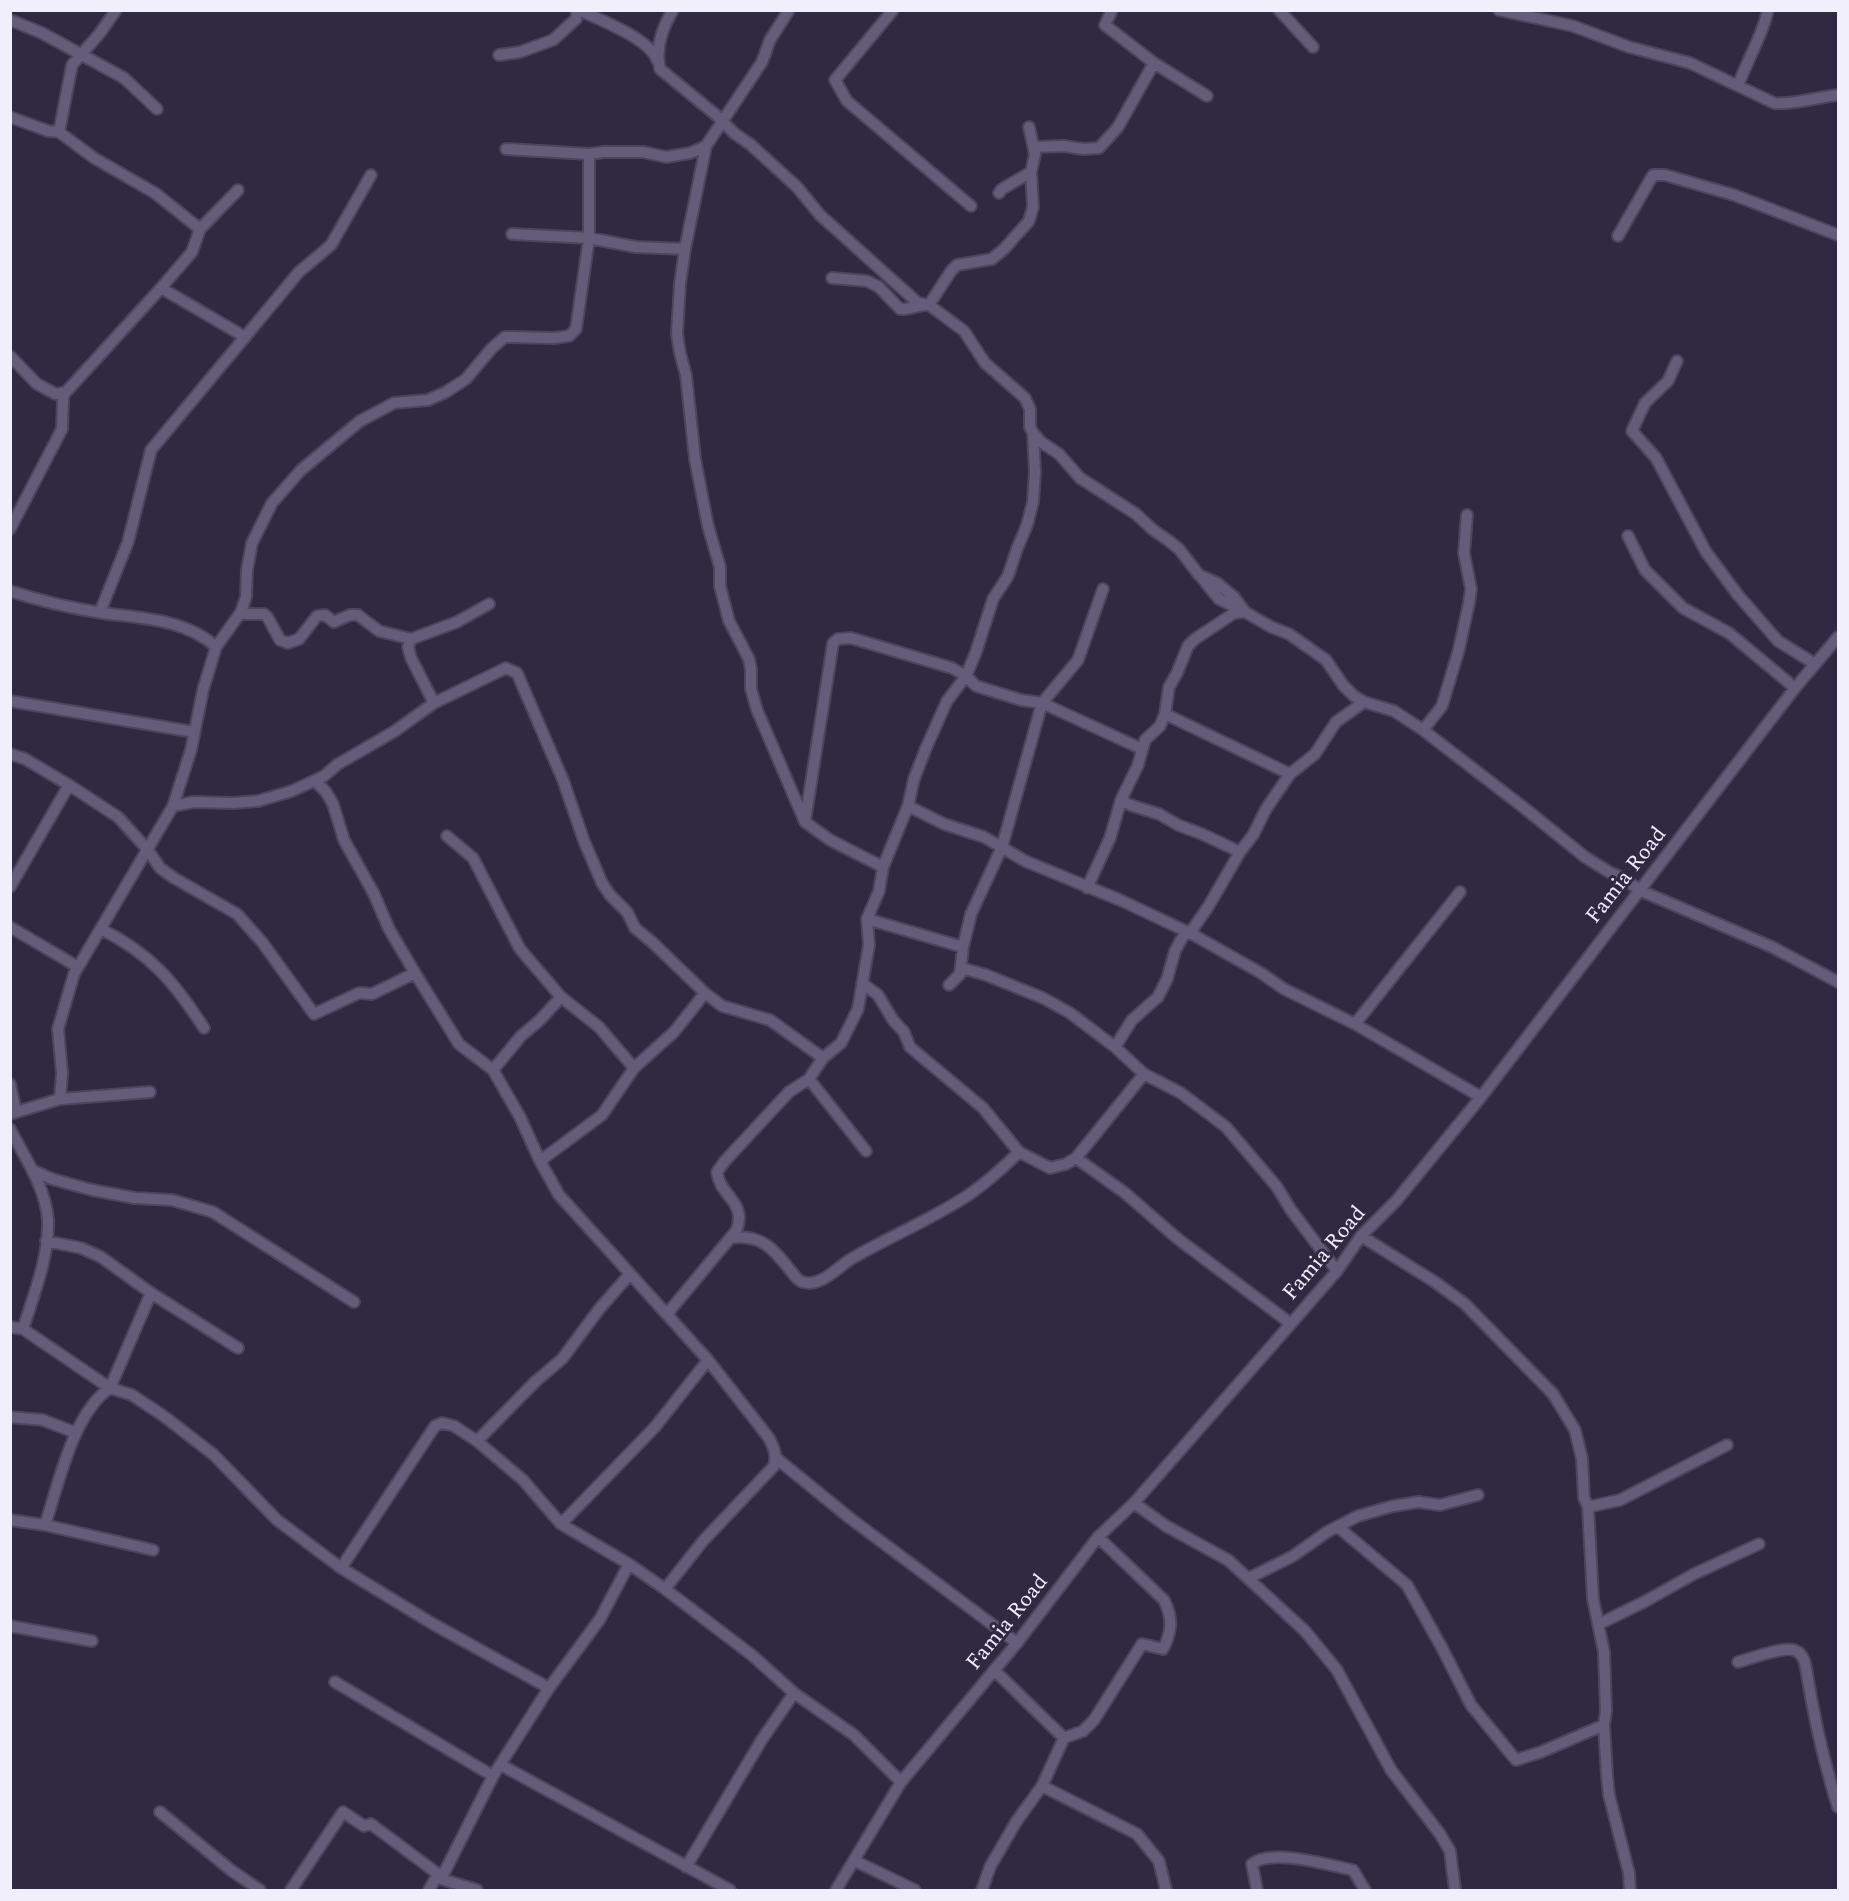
<svg xmlns="http://www.w3.org/2000/svg" width="1849" height="1901" font-family="Spectral,serif">
	<style>
		.lines { fill: none; stroke-linecap: round; stroke-linejoin: round }
		.street-casing { stroke: #4b465b; stroke-width: 14 }
		.street { stroke: #635d7a; stroke-width: 10 }
		.labels { text-anchor: middle; dominant-baseline: central; stroke-width: 6; stroke-linejoin: round; paint-order: stroke }
		.street-label { font-size: 22px; fill: #f1effc; stroke: #2f2942 }
	</style>
	<rect width="100%" height="100%" fill="#2f2942"/>
	<g class="lines">
		<defs>
			<path id="street" d="M579,10C600,20 649,38 657,60
				M673,10C662,28 655,48 660,69L716,115L734,133L751,145L797,187L820,215L918,303L929,305L964,331L985,363L1025,398L1030,409V427L1033,433L1041,442L1059,454L1080,478L1136,514L1152,529L1169,541L1179,549L1199,575L1217,583L1234,597L1245,612L1271,627L1289,634L1326,660L1343,685L1354,696L1364,702L1394,711L1423,730L1523,807L1585,857L1609,872L1625,879L1639,890L1772,947L1838,982
				M789,10L770,40L762,62L706,146L685,249L680,284L677,334L680,353L686,375L695,459L708,526L720,567V586L729,621L749,659L751,670V689L757,710L805,822L830,840L883,867
				M893,10L835,80L847,101L971,206
				M1112,10L1105,25L1154,63L1207,96
				M1279,10L1313,47
				M1499,10L1573,26L1629,47L1690,63L1774,103C1795,105 1817,97 1838,95
				M10,20L42,33L124,78L157,109
				M499,55L520,52L553,40L576,19L577,10
				M1738,86C1747,60 1762,37 1768,10
				M10,117L48,131L59,132L94,158L155,193L200,229
				M59,132L72,65L100,33L116,10
				M1034,147L1064,146L1083,149L1099,148L1118,127L1154,63
				M506,149L589,154
				M238,190L200,229L192,252L161,288L245,337
				M999,193L1002,189L1031,172
				M512,234L589,238L636,247L685,249
				M1618,236L1653,175H1665L1734,195L1838,235
				M832,278L867,281L879,287L900,309C911,310 919,304 929,305L951,271L957,265L992,259L1004,249L1029,221L1033,207L1031,172L1035,154L1029,127
				M10,356L37,384L56,394L66,392L161,288
				M1677,361L1668,381L1645,403L1632,431L1656,458L1706,552L1738,595L1778,641L1815,664
				M10,529L62,429L63,398L65,392
				M1628,536L1645,570L1683,608L1729,633L1795,688
				M1202,578L1219,599L1245,612
				M10,591C40,601 71,608 102,613C140,618 186,619 216,647
				M100,612L128,542L151,450L299,272L331,245L371,175
				M241,612L246,614H264L268,618L280,640L288,643L299,639L317,616L325,615L334,622L350,615H358L379,631L411,639L457,622L489,604
				M411,639L408,647L411,658L434,703
				M10,701L194,732
				M1165,714L1290,774
				M1423,730L1442,706L1459,649L1469,603L1471,589L1464,553L1467,515
				M10,754L25,759L69,785L118,817L148,850L160,868L174,878L237,914L262,942L314,1014L359,993L372,994L415,973
				M315,781L326,792L333,804L344,840L374,894L389,929L415,973L459,1044L493,1070L520,1117L540,1161L559,1195L708,1360L769,1438C774,1448 777,1455 774,1466L703,1541L665,1589
				M1121,800L1130,805L1159,814L1178,825L1202,834L1240,852
				M173,806L194,802L233,803L258,801L292,791L324,776L338,764L395,731L434,703L506,668L517,673L563,780L584,841L602,883L610,895L627,912L635,928L652,942L705,993L722,1006L770,1020L823,1058
				M908,806L944,824L984,837L1025,861L1120,900L1190,933L1261,973L1284,989L1355,1024L1481,1097
				M805,821L833,643L838,639L851,638L952,668L966,676L976,686L1021,700L1042,703L1142,749
				M447,836L473,858L520,949L561,997
				M10,887L69,785
				M1087,888L1110,838L1121,800L1138,765L1145,740L1160,726L1165,714L1169,687L1177,673L1188,646L1195,639L1234,613L1245,612
				M867,919L963,947
				M10,927L78,967
				M101,929C151,954 174,982 204,1028
				M962,968L986,975L1043,998L1070,1013L1115,1047L1144,1074L1181,1093L1226,1127L1277,1187L1291,1210L1337,1271
				M862,983L878,995L893,1020L904,1032L910,1047L983,1108L1019,1152L1050,1168L1066,1164L1076,1158L1144,1074
				M949,985L960,974L963,947L971,914L1002,847L1042,703L1078,660L1103,589
				M1355,1024L1460,892
				M1115,1047L1132,1020L1158,997L1167,979L1175,951L1183,936L1190,933L1208,907L1240,852L1253,835L1266,809L1290,774L1315,754L1336,722L1364,702
				M493,1070L521,1036L540,1020L561,997L599,1027L634,1068
				M809,1079L866,1151
				M10,1084L16,1112
				M60,1099L62,1073L58,1029L74,974L173,806L191,750L203,690L216,647L241,612L246,597L247,570L252,543L272,503L301,470L360,421L394,403L428,400L446,392L466,379L492,348L505,337L554,338L569,336L576,329L589,238V154L604,152H643L666,157L690,153L706,146
				M10,1114L60,1099L150,1092
				M10,1129C24,1156 46,1188 48,1220C49,1257 34,1294 23,1329
				M1076,1158L1125,1193L1178,1239L1290,1323
				M540,1161L602,1115L634,1068L674,1032L705,993
				M32,1170L52,1179L92,1190L135,1198L172,1200L213,1212L354,1302
				M1361,1236L1435,1282L1465,1304L1553,1394L1575,1430L1582,1459L1584,1498L1588,1507L1593,1599L1604,1652L1606,1711L1604,1725L1607,1776L1609,1795L1629,1873L1630,1890
				M730,1238C761,1234 773,1248 790,1270C794,1274 797,1281 803,1282C820,1288 838,1267 851,1259C889,1237 930,1220 967,1196C986,1183 1003,1168 1019,1152
				M46,1241L81,1248L101,1257L151,1293L238,1348
				M667,1314L736,1231C748,1202 720,1197 717,1172L724,1162L789,1092L809,1079L823,1058L841,1043L858,1009L869,945L867,919L879,891L883,867L908,806L914,779L926,748L947,701L966,676L976,652L993,599L1008,576L1017,549L1027,525L1033,502L1035,472L1033,433
				M10,1327L23,1329L110,1388L132,1395L165,1417L214,1455L277,1520L341,1568L433,1624L549,1688
				M10,1417L43,1420L76,1433
				M477,1441L536,1381L562,1359L600,1308L630,1274
				M776,1458L851,1519L1017,1643
				M1134,1503L1166,1526L1228,1560L1305,1631L1337,1670L1391,1770L1440,1834L1450,1851L1455,1890
				M1588,1507L1620,1500L1727,1445
				M10,1520L45,1525L153,1550
				M561,1524L655,1427L708,1360
				M45,1525C59,1483 73,1413 110,1388L151,1293
				M1338,1527L1407,1585L1442,1648L1471,1705L1516,1760L1541,1752L1604,1725
				M341,1568L435,1426L442,1423L454,1426L477,1441L523,1480L561,1524L629,1564L665,1589L753,1656L794,1693L854,1735L901,1782
				M1249,1578L1293,1556L1327,1532L1358,1516L1393,1506L1419,1502L1440,1505L1478,1495
				M1599,1624L1644,1602L1694,1574L1759,1544
				M10,1626L92,1641
				M1738,1662C1750,1659 1786,1645 1796,1651C1806,1655 1806,1670 1808,1680C1815,1722 1825,1766 1838,1807
				M994,1670L1064,1738
				M335,1682L493,1776
				M501,1765L730,1890
				M1042,1786L1137,1834L1159,1861L1166,1890
				M160,1812L232,1871L260,1890
				M855,1861L915,1890
				M686,1867L761,1741L794,1693
				M441,1879L477,1890
				M291,1890L343,1812L364,1826L371,1824L438,1874
				M429,1890L438,1874L441,1879L493,1776L549,1688L600,1619L629,1564
				M836,1890L901,1782L1017,1643L1098,1537L1134,1503L1337,1271L1361,1236L1396,1201L1481,1097L1795,688L1838,637
				M982,1890L990,1867L1016,1822L1042,1786L1064,1738L1083,1731L1094,1720L1142,1644L1163,1649C1172,1632 1173,1618 1164,1600L1098,1537
				M1257,1890L1252,1864C1272,1848 1327,1865 1353,1870L1365,1890"/>
		</defs>
		<!-- street casing -->
		<use href="#street" class="street-casing"/>
		<!-- street -->
		<use href="#street" class="street"/>
	</g>
	<g class="labels">
		<!-- street labels -->
		<g class="street-label">
			<text transform="translate(1626 875) rotate(-52)">Famia Road</text>
			<text transform="translate(1324 1253) rotate(-50)">Famia Road</text>
			<text transform="translate(1007 1622) rotate(-51)">Famia Road</text>
		</g>
	</g>
	<!-- border -->
	<rect width="1849" height="1901" fill="none" stroke="#f1effc" stroke-width="24"/>
</svg>
